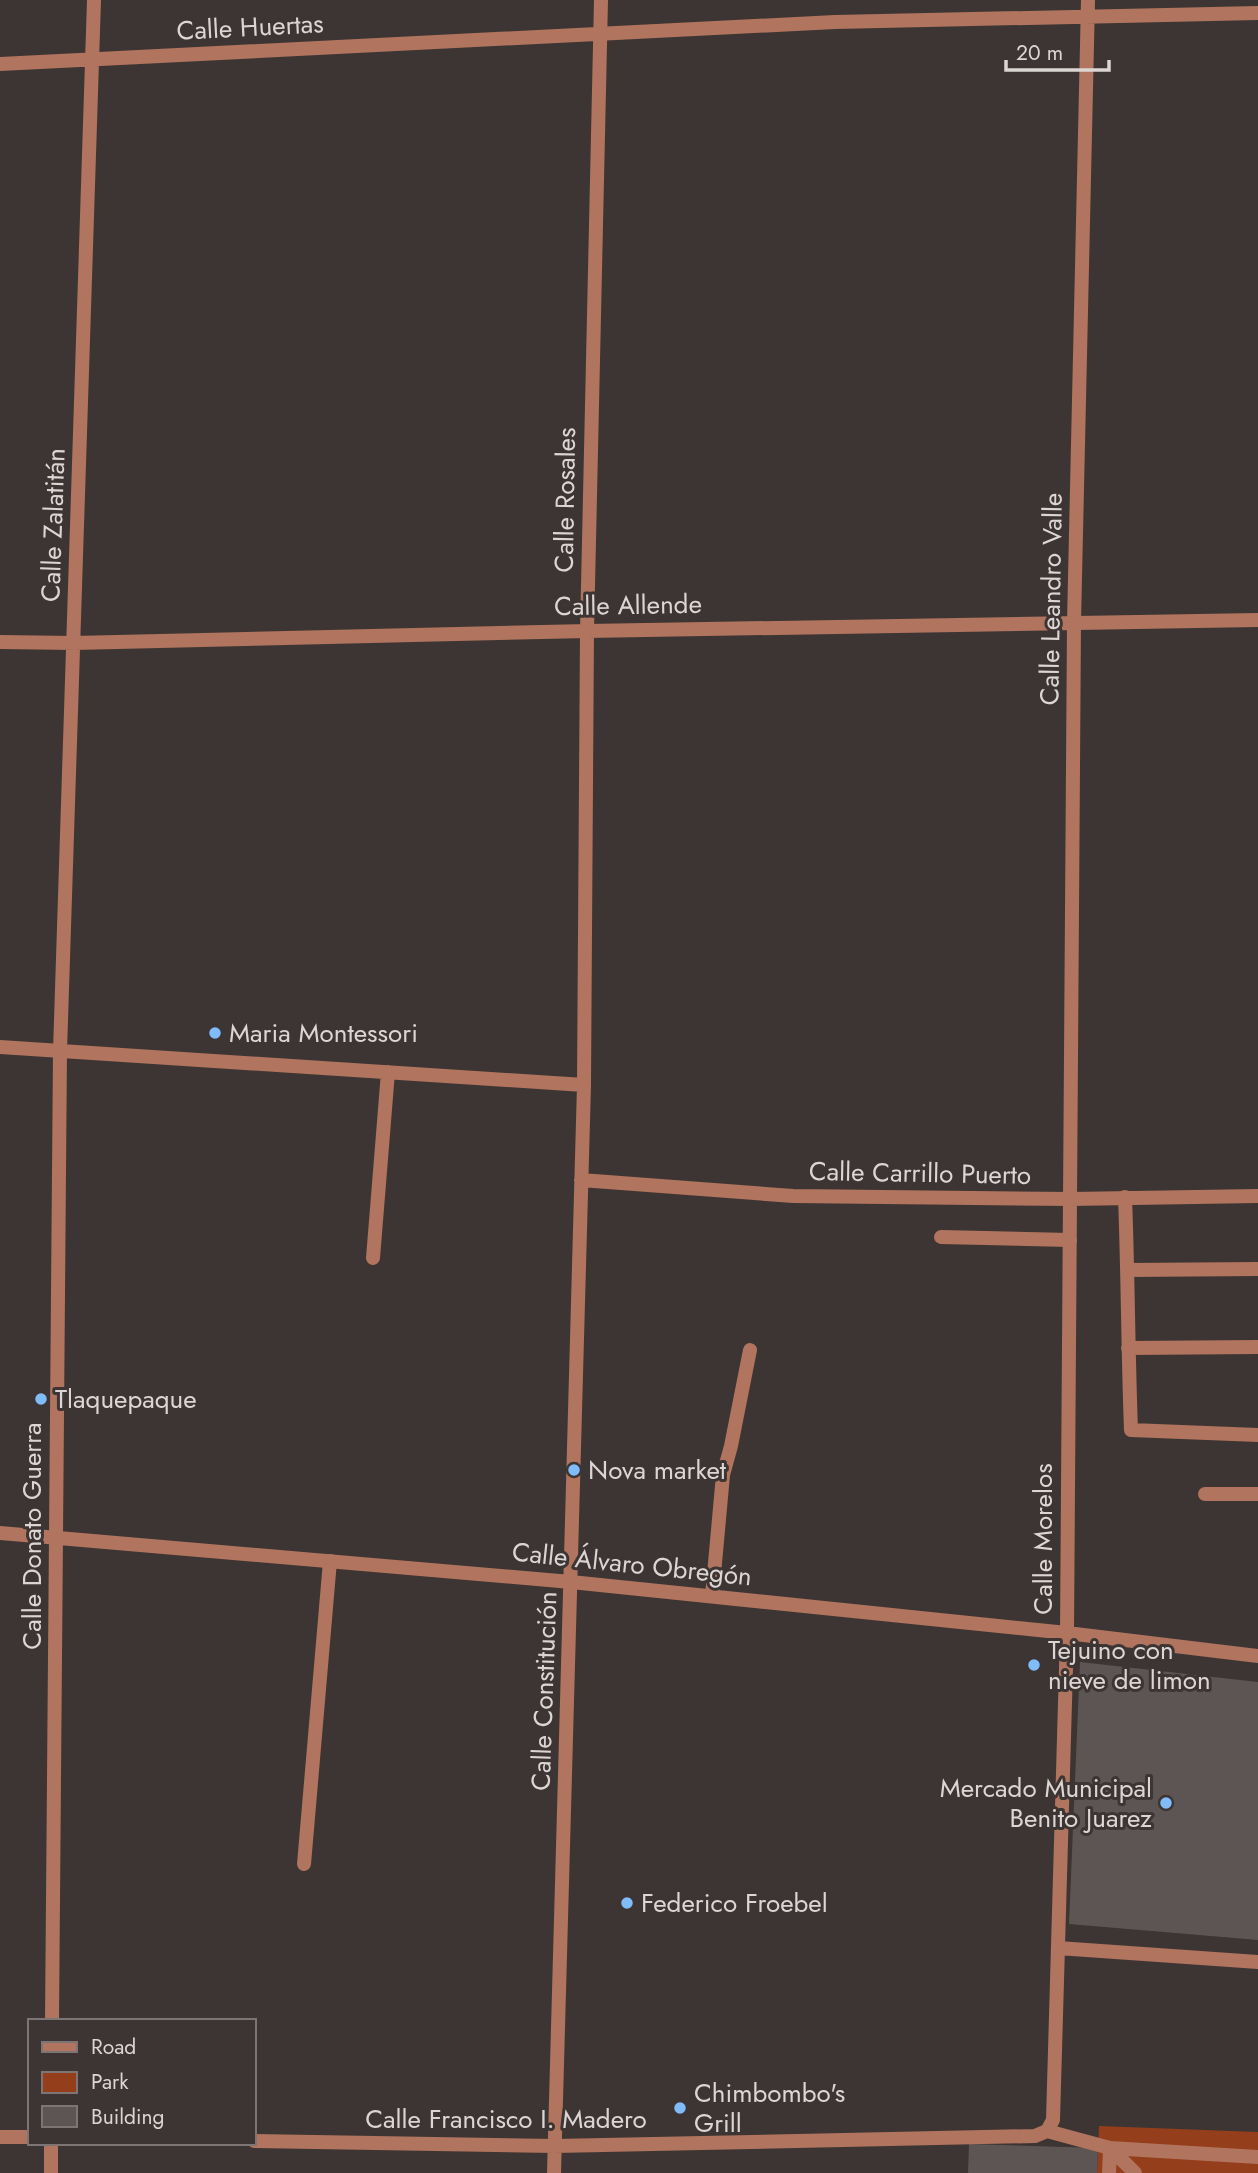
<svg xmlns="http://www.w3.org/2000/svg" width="1258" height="2173" font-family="Jost,sans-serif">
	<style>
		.green { fill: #943e1c }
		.building { fill: #5d5553 }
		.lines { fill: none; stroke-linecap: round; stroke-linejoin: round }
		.lane { stroke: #b1745e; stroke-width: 14 }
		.street { stroke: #b1745e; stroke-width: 14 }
		.poi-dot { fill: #81bcfa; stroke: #3d3533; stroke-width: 2.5 }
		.labels { text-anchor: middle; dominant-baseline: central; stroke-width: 6; stroke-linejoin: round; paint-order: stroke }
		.street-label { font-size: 26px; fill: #dbd6d4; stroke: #3d3533 }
		.poi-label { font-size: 26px; fill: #dbd6d4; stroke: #3d3533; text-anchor: start }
	</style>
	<rect width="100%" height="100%" fill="#3d3533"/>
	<!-- green -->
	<path class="green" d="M1099,2126L1258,2132V2173H1097Z"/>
	<!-- building -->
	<path class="building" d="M1080,1662L1258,1682V1940L1069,1924Z
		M969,2144L1098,2148L1097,2173H968Z"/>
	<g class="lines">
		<!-- lane -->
		<path class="lane" d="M1125,1197C1128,1275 1128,1352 1131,1430L1258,1435
			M941,1237L1070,1240
			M1128,1270L1258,1269
			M1128,1348L1258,1347
			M1205,1494H1258
			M712,1596L723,1475L731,1446L750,1350
			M304,1864L330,1561"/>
		<!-- street -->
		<path class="street" d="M0,64L835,22L1258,13
			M0,642L74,643L587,631L1258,620
			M0,1047L584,1085
			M581,1180L793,1196L1070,1199L1258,1196
			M373,1258L388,1072
			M0,1533L571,1582L1067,1633L1258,1656
			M1058,1948L1258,1962
			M52,2021L60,1051L94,0
			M1047,2131L1053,2120L1067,1633L1074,622L1088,0
			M0,2137H30
			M254,2141L555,2146L1035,2136L1047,2131L1110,2148L1258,2157
			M1110,2148L1135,2173
			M51,2173V2143
			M554,2173L584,1085L587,631L601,0
			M1109,2173L1110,2148"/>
	</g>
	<!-- markers -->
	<g class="poi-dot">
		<circle cx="215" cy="1033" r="7"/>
		<circle cx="41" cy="1399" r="7"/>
		<circle cx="574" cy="1470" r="7"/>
		<circle cx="1034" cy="1665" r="7"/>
		<circle cx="1166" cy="1803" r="7"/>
		<circle cx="627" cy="1903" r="7"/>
		<circle cx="680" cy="2108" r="7"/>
	</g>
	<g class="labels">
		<!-- street labels -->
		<g class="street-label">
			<text transform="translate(250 27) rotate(-3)">Calle Huertas</text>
			<text transform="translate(565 500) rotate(-89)">Calle Rosales</text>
			<text transform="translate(53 525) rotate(-88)">Calle Zalatitán</text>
			<text transform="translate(1051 599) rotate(-89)">Calle Leandro Valle</text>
			<text transform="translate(628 605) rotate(-1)">Calle Allende</text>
			<text transform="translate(920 1173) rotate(1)">Calle Carrillo Puerto</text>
			<text transform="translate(32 1536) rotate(-90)">Calle Donato Guerra</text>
			<text transform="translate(1043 1539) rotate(-90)">Calle Morelos</text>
			<text transform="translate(632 1564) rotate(6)">Calle Álvaro Obregón</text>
			<text transform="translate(544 1691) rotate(-88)">Calle Constitución</text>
			<text x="506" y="2119">Calle Francisco I. Madero</text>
		</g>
		<!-- poi labels -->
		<g class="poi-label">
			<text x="229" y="1033">Maria Montessori</text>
			<text x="55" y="1399">Tlaquepaque</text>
			<text x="588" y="1470">Nova market</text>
			<text x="1048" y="1650">Tejuino con<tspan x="1048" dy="30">nieve de limon</tspan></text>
			<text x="1152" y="1788" text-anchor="end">Mercado Municipal<tspan x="1152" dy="30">Benito Juarez</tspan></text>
			<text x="641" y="1903">Federico Froebel</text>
			<text x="694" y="2093">Chimbombo's<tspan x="694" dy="30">Grill</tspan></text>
		</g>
	</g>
	<!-- legend -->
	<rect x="28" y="2019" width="228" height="126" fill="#3d3533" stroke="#7c7573" stroke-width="2"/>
	<rect x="42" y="2042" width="35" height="10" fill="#b1745e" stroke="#7c7573" stroke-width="2"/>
	<text x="91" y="2054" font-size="21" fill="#dbd6d4">Road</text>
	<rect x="42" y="2072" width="35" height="21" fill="#943e1c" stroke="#7c7573" stroke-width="2"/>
	<text x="91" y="2089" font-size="21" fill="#dbd6d4">Park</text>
	<rect x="42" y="2106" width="35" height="21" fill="#5d5553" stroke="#7c7573" stroke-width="2"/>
	<text x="91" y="2124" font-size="21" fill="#dbd6d4">Building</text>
	<!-- scale -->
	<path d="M1006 60v10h103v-10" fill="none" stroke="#dbd6d4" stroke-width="3.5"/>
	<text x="1016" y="60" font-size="21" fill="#dbd6d4" stroke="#3d3533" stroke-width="5" paint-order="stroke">20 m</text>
</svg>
